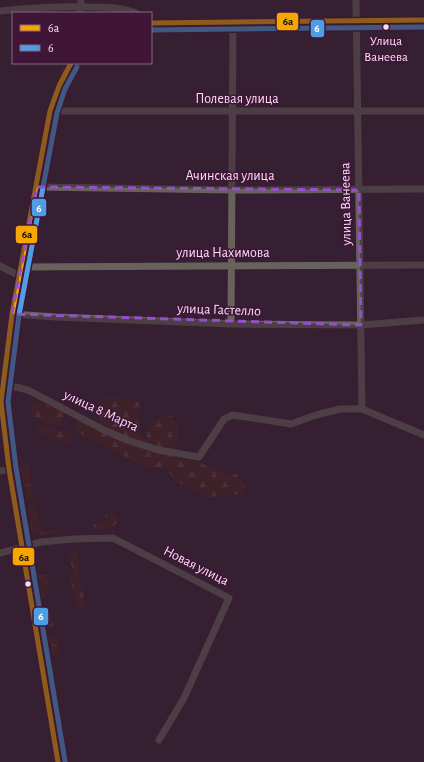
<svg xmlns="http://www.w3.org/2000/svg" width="424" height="762" font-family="'Alegreya Sans',sans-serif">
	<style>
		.grass { fill: url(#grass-tufts) }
		.forest { fill: url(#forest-firs) }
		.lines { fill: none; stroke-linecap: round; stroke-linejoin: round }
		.minor { stroke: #68625c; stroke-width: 7 }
		.bus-1-casing { stroke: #3f1638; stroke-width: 8 }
		.bus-2-casing { stroke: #3f1638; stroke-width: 8 }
		.bus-1 { stroke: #f7a600; stroke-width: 5 }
		.bus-2 { stroke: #4d9ee5; stroke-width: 5 }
		.marked { fill: none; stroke: #944fc9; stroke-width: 3; stroke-dasharray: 8 5; stroke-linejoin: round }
		.bus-dot { fill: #f8ddf2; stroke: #3f1638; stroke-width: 1.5 }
		.labels { text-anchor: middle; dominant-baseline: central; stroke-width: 3; stroke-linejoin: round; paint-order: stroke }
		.bus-label { font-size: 13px; fill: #f8ddf2; stroke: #3f1638 }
		.street-label { font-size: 14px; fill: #f8ddf2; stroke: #3f1638 }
		.line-badge { stroke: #3f1638; stroke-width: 1.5 }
		.badge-label { font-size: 11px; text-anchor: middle; font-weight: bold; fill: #fff }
		.pale-badge-label { font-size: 11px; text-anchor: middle; font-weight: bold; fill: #111 }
	</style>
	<defs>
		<pattern id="grass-tufts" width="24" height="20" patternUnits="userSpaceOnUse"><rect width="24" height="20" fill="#4b2520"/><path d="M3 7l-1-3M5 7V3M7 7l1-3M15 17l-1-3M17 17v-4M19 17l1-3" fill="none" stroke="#664441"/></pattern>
		<pattern id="forest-firs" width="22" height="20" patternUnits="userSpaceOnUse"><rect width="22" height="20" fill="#4b2520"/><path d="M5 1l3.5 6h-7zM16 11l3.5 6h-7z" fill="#664441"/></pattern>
	</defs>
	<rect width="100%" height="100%" fill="#361f32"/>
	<!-- grass -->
	<path class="grass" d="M28,465L34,499L27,501L20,466Z
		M36,506L41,531L58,530V534L39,535L32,533L28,507Z
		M37,575H47L50,593L42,596Z
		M49,607L54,626L48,628L44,608Z
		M56,636L59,654L53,656L49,637Z"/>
	<!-- forest -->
	<path class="forest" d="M106,398L123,399L140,402L139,435L146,440L149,424L160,417L172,416L179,429L174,458L196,461L228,474H237L245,486L243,493L235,495L208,497L175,481L165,466L150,469L73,430L79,420L98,429L102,402Z
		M38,401L65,413L59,426L39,420L33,416L30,407L32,402Z
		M36,422L44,426L73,434L68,443C55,440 39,437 36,422Z
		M105,514L118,515V523L108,528L94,530L93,524L106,521Z
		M77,549C80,560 78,572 80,583C82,595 86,594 84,608L77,606L70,577L73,569L69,559V552Z"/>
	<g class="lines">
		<!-- minor -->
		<path class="minor" d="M356,0L362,409
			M0,11C31,8 59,6 90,7C108,7 120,7 136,13
			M80,13L81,0
			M151,23L424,20
			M50,111H424
			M37,187L233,190L424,189
			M0,266L20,276
			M21,267L424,265
			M12,314L56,317L231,324L361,325L424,320
			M231,324L233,22
			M3,384L28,390L104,430L127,440L158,450L199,457L224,419L233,415L291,424L316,415L340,409H362L424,435
			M0,471L9,469
			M0,553L41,542L73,539L113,538L229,598L184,698L159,740
			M58,762L9,469L1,402L12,314L50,111C55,94 61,78 71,63"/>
		<defs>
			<path id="bus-1" d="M151,23L424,20
				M58,762L9,469L1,402L12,314L50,111L59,86L71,63"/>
			<path id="bus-2" d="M151,30L424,27
				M65,761L16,468L8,402L19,315L57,113L65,89L77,67"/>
		</defs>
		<!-- bus-1 casing -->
		<use href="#bus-1" class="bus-1-casing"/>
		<!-- bus-2 casing -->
		<use href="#bus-2" class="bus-2-casing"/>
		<!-- bus-1 -->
		<use href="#bus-1" class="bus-1"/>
		<!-- bus-2 -->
		<use href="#bus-2" class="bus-2"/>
	</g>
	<!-- marked area -->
	<path d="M0 0H424V762H0ZM37,187L359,190L361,325L12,314Z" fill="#361f32" fill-opacity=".55" fill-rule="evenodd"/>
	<path class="marked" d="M37,187L359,190L361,325L12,314Z"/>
	<!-- markers -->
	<g class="bus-dot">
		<circle cx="386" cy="27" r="3.5"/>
		<circle cx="28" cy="584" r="3.5"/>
	</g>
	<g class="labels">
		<!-- bus labels -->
		<g class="bus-label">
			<text x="386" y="41">Улица<tspan x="386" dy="16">Ванеева</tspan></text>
		</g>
		<!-- street labels -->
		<g class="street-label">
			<text x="237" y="99">Полевая улица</text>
			<text x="230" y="176">Ачинская улица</text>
			<text transform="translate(346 204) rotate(-91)">улица Ванеева</text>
			<text x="223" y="253">улица Нахимова</text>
			<text transform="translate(219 310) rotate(2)">улица Гастелло</text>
			<text transform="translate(101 411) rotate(25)">улица 8 Марта</text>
			<text transform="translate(196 566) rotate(27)">Новая улица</text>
		</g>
	</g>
	<g class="line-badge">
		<rect x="276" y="12" width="23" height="19" rx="4" fill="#f7a600"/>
		<rect x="310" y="19" width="15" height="19" rx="4" fill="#4d9ee5"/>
		<rect x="31" y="198" width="16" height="19" rx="4" fill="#4d9ee5"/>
		<rect x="15" y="225" width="23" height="19" rx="4" fill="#f7a600"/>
		<rect x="12" y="547" width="23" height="19" rx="4" fill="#f7a600"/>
		<rect x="33" y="607" width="16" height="19" rx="4" fill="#4d9ee5"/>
	</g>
	<g class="badge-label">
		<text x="317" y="32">6</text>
		<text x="39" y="212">6</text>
		<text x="41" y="620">6</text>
	</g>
	<g class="pale-badge-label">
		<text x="288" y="25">6а</text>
		<text x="27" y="238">6а</text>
		<text x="24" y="561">6а</text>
	</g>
	<!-- legend -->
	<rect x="12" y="12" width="140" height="52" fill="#3f1638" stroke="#896682"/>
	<rect x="20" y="25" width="20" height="6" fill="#f7a600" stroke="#896682"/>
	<text x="48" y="32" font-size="12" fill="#f8ddf2">6а</text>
	<rect x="20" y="45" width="20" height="6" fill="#4d9ee5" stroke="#896682"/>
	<text x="48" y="52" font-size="12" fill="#f8ddf2">6</text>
</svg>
